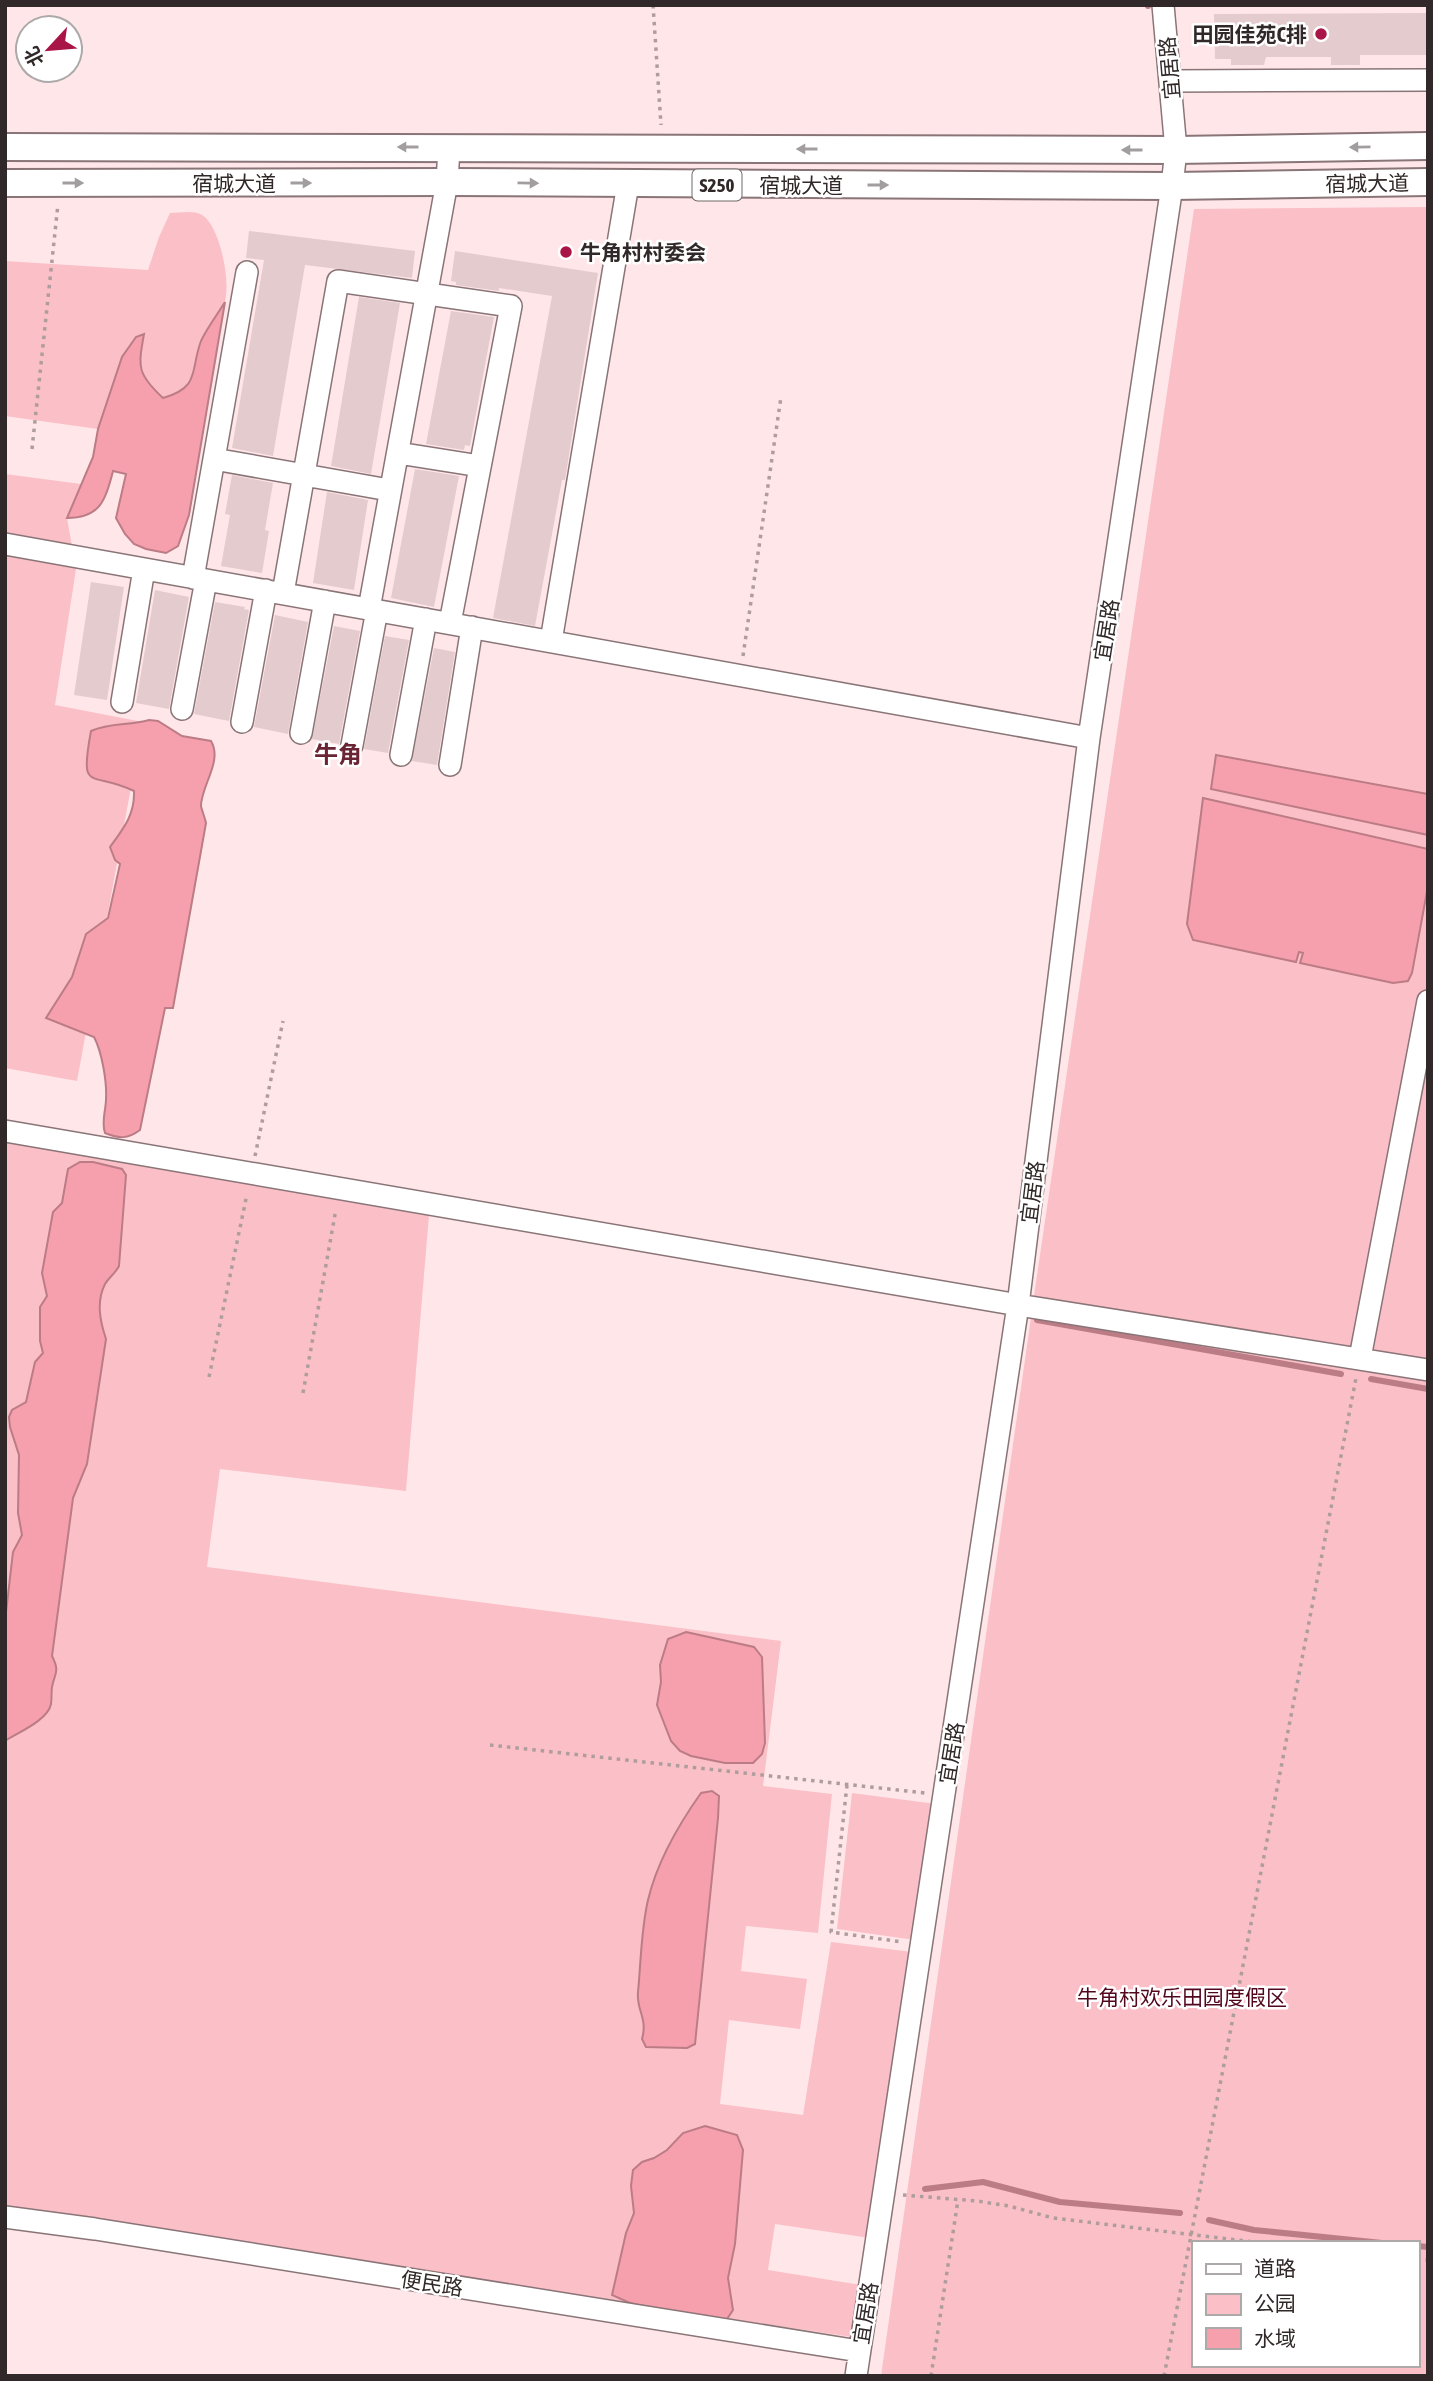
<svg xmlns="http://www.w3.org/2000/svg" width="1433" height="2381" font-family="'Asap Condensed','Noto Sans SC',sans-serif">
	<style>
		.green { fill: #fbbfc7; fill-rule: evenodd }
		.water { fill: #f6a0ad; stroke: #bb7c85; stroke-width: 2 }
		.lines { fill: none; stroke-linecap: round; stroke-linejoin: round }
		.stream { stroke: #bb7c85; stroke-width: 6 }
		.building { fill: #e3cbce }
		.minor-casing { stroke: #897477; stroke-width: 24 }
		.major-casing { stroke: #897477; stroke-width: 30 }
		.path { stroke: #af9d9e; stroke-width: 3.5; stroke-dasharray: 3.5 5; stroke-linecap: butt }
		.minor { stroke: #fff; stroke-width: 21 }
		.major { stroke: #fff; stroke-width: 26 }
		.oneway { fill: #a29e9f }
		.poi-dot { fill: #aa1547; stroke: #fff; stroke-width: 2.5 }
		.labels { text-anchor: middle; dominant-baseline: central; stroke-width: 5; stroke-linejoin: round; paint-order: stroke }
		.shield { fill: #fff; stroke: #6f6869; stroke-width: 2 }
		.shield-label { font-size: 19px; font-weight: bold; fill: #312829 }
		.poi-label { font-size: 21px; font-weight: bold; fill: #312829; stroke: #fff; text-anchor: end }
		.street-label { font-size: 21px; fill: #312829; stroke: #fff }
		.park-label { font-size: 21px; fill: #52071f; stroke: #fff }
		.quarter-label { font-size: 24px; font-weight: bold; fill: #6a2434; stroke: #fff }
	</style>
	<rect width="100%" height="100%" fill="#ffe7e9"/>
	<!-- green -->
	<path class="green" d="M1428,207V2376H881L1035,1289L1194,209ZM1193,2243H1417V2365H1193Z
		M170,213C180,213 194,210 202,215C220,225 232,285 224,304C218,317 207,327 202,341C189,369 200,386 163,398L146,382L139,358L122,357L98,429L5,416V261L148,270L159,237Z
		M5,474L81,484L67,518L76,569L55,705L143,722L77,1081L5,1068Z
		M5,1142L429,1215L406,1491L220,1469L207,1567L781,1641L763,1786L832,1794L818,1933L746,1926L741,1971L807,1979L800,2029L729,2020L720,2104L803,2115L831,1942L912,1952L870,2238L775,2224L768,2270L861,2285L852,2337L5,2211Z
		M852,1793L936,1804L915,1940L837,1929Z"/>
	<!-- water -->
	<path class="water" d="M225,302L189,515L178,546L166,553L146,549L134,544L125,534L116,518L126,474L113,471C106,500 100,518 67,518L93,457L98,429L122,357L136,337L144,334C138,367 137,374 163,398C201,387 190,370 201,341C207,328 217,315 225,302Z
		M149,720L158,721L182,736L211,741C223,761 201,786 201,806C202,811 205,818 206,823L173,1008H165L140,1130C128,1139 119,1139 105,1133C101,1122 106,1110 106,1099C107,1082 102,1052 94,1037L46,1018L72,977L86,934L108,918L120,864L115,860L110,847C123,829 135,815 134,791C91,770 79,795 91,731C111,722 129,726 149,720Z
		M1216,755L1428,794V835L1211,789Z
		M1203,798L1428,849V886L1412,973L1408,981L1393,983L1300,963L1303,953L1299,952L1296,962L1193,940L1187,924Z
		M80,1162H93L122,1169L126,1175L119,1266C115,1274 109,1277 105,1284C96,1302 100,1321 106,1339L87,1464L73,1498L52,1656C60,1672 55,1672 52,1687C51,1692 52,1698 51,1704C48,1720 19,1732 5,1741V1621L13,1552L22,1535L18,1513L19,1455L10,1427L9,1417L12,1410L26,1402L35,1362L43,1353L40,1341V1307L47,1296L42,1273L53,1212L62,1203L68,1169Z
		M686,1632L754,1647L762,1657L765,1743L762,1754L753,1763H725L691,1756L680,1751L671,1741L657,1705L661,1682L660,1665L668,1639Z
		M712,1791L719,1796L718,1818L695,2044L687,2048L646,2047L642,2039C648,2018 636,2010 638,1992C641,1961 641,1930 648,1900C657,1862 679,1824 701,1793Z
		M705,2126L737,2135L743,2150L735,2244L728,2278L733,2310L727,2319L714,2322L630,2303L612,2295L626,2233L634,2213L631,2186L633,2170L642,2162L654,2158L667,2150L683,2133Z"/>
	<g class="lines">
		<!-- stream -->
		<path class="stream" d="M1148,5V6
			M1037,1320L1341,1374
			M1371,1379L1428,1389
			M925,2189L983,2182L1060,2202L1180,2213
			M1209,2220L1254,2230L1382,2243
			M1417,2246L1428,2247"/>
	</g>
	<!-- building -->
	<path class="building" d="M1428,13V55H1360V65H1331V57H1266L1264,65H1231V59H1215L1214,14Z
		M249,231L415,251L412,278L305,265L273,456L232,448L264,260L246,258Z
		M455,251L598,273L565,480H562L535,626L493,618L552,296L499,288V291L456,285V282L451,281Z
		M359,297L400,303L371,474L331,466Z
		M451,311L494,317L470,446L465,445L464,450L426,444Z
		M415,469L459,476L434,607L391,598Z
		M232,475L273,483L265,530L269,531L262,573L221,566L230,515L225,514Z
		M327,492L368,500L354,590L313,583Z
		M91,582L124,587L107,700L74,695Z
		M155,590L189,597L169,709L136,703Z
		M215,602L245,607L244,609L249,610L229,721L194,714Z
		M275,615L308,622L288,734L254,727Z
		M334,626L360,631L339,744L312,739Z
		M385,636L409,640L388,753L364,749Z
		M434,648L455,652L437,765L412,761Z"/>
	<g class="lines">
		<defs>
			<path id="minor" d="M1170,81L1428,80
				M398,453L480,466
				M214,459L389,490
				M5,544L1089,738
				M193,578L247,272
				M283,593L338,281L511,306L450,623
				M369,609L447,182L449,148
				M551,641L628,184
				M122,702L144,569
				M182,709L206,580
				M242,722L266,590
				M301,733L325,601
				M352,745L377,610
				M401,755L426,619
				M450,765L472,627
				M5,1131L1018,1305L1428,1370
				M1360,1358L1428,1001
				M5,2217L95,2229L859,2351
				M856,2376L1018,1305L1089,738L1172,186L1176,150L1163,5"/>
			<path id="major" d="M5,147L1176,150L1428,146
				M5,183L447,182L1172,186L1428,182"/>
		</defs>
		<!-- minor casing -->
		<use href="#minor" class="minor-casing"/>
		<!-- major casing -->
		<use href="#major" class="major-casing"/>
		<!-- path -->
		<path class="path" d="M653,5L661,125
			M32,449L58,204
			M743,656L781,397
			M255,1156L283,1021
			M209,1377L247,1194
			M303,1393L336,1209
			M490,1745L925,1793
			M847,1785L831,1932L902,1942
			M903,2195L977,2201L1009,2206L1053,2218L1262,2243
			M1417,2259L1428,2260
			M931,2376L958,2200
			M1164,2376L1356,1378"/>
		<!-- minor -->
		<use href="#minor" class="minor"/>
		<!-- major -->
		<use href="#major" class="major"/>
	</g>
	<!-- one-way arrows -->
	<defs><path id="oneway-solid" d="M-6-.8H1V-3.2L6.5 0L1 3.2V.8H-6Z" transform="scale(1.75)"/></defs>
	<g class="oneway">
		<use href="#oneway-solid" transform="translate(408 147) rotate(-180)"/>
		<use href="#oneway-solid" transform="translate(1360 147) rotate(179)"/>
		<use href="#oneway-solid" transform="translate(807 149) rotate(-180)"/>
		<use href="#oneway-solid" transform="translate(1132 150) rotate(-180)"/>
		<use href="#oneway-solid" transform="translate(73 183)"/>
		<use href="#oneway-solid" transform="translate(301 183)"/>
		<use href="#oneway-solid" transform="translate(528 183) rotate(1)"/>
		<use href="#oneway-solid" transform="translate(878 185)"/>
	</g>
	<!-- markers -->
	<g class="poi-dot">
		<circle cx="1321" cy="34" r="7"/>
		<circle cx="566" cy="252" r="7"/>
	</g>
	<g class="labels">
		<!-- shield labels -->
		<rect class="shield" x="692.5" y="169.5" width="49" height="31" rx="5"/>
		<g class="shield-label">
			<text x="717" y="185">S250</text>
		</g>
		<!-- poi labels -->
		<g class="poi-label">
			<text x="1307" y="34">田园佳苑C排</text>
			<text x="580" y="252" text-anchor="start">牛角村村委会</text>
		</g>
		<!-- street labels -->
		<g class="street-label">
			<text transform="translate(1169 68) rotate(-95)">宜居路</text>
			<text x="234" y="183">宿城大道</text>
			<text transform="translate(1367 183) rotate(-1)">宿城大道</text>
			<text x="801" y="185">宿城大道</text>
			<text transform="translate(1106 630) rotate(-81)">宜居路</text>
			<text transform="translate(1032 1192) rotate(-83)">宜居路</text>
			<text transform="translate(951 1753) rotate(-81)">宜居路</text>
			<text transform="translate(432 2283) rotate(9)">便民路</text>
			<text transform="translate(865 2313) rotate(-81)">宜居路</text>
		</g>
		<!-- park labels -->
		<g class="park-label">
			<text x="1182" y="1997">牛角村欢乐田园度假区</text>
		</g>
		<!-- quarter labels -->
		<g class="quarter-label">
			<text x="338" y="754">牛角</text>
		</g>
	</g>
	<!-- border -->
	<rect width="1433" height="2381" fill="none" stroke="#312829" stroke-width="14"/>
	<!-- legend -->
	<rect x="1192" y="2241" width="228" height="126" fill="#ffffff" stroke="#ada9a9" stroke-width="2"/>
	<rect x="1206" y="2264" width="35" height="10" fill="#ffffff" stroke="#ada9a9" stroke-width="2"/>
	<text x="1254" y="2276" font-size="21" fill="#312829">道路</text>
	<rect x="1206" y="2294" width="35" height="21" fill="#fbbfc7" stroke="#ada9a9" stroke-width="2"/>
	<text x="1254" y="2311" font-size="21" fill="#312829">公园</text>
	<rect x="1206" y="2328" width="35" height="21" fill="#f6a0ad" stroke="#ada9a9" stroke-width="2"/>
	<text x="1254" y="2346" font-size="21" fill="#312829">水域</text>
	<!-- north arrow -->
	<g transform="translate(49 49) rotate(244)"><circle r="33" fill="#ffffff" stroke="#ada9a9" stroke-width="2"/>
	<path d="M0-5L12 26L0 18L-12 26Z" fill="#aa1547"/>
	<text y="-10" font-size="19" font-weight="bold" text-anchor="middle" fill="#312829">北</text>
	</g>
</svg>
